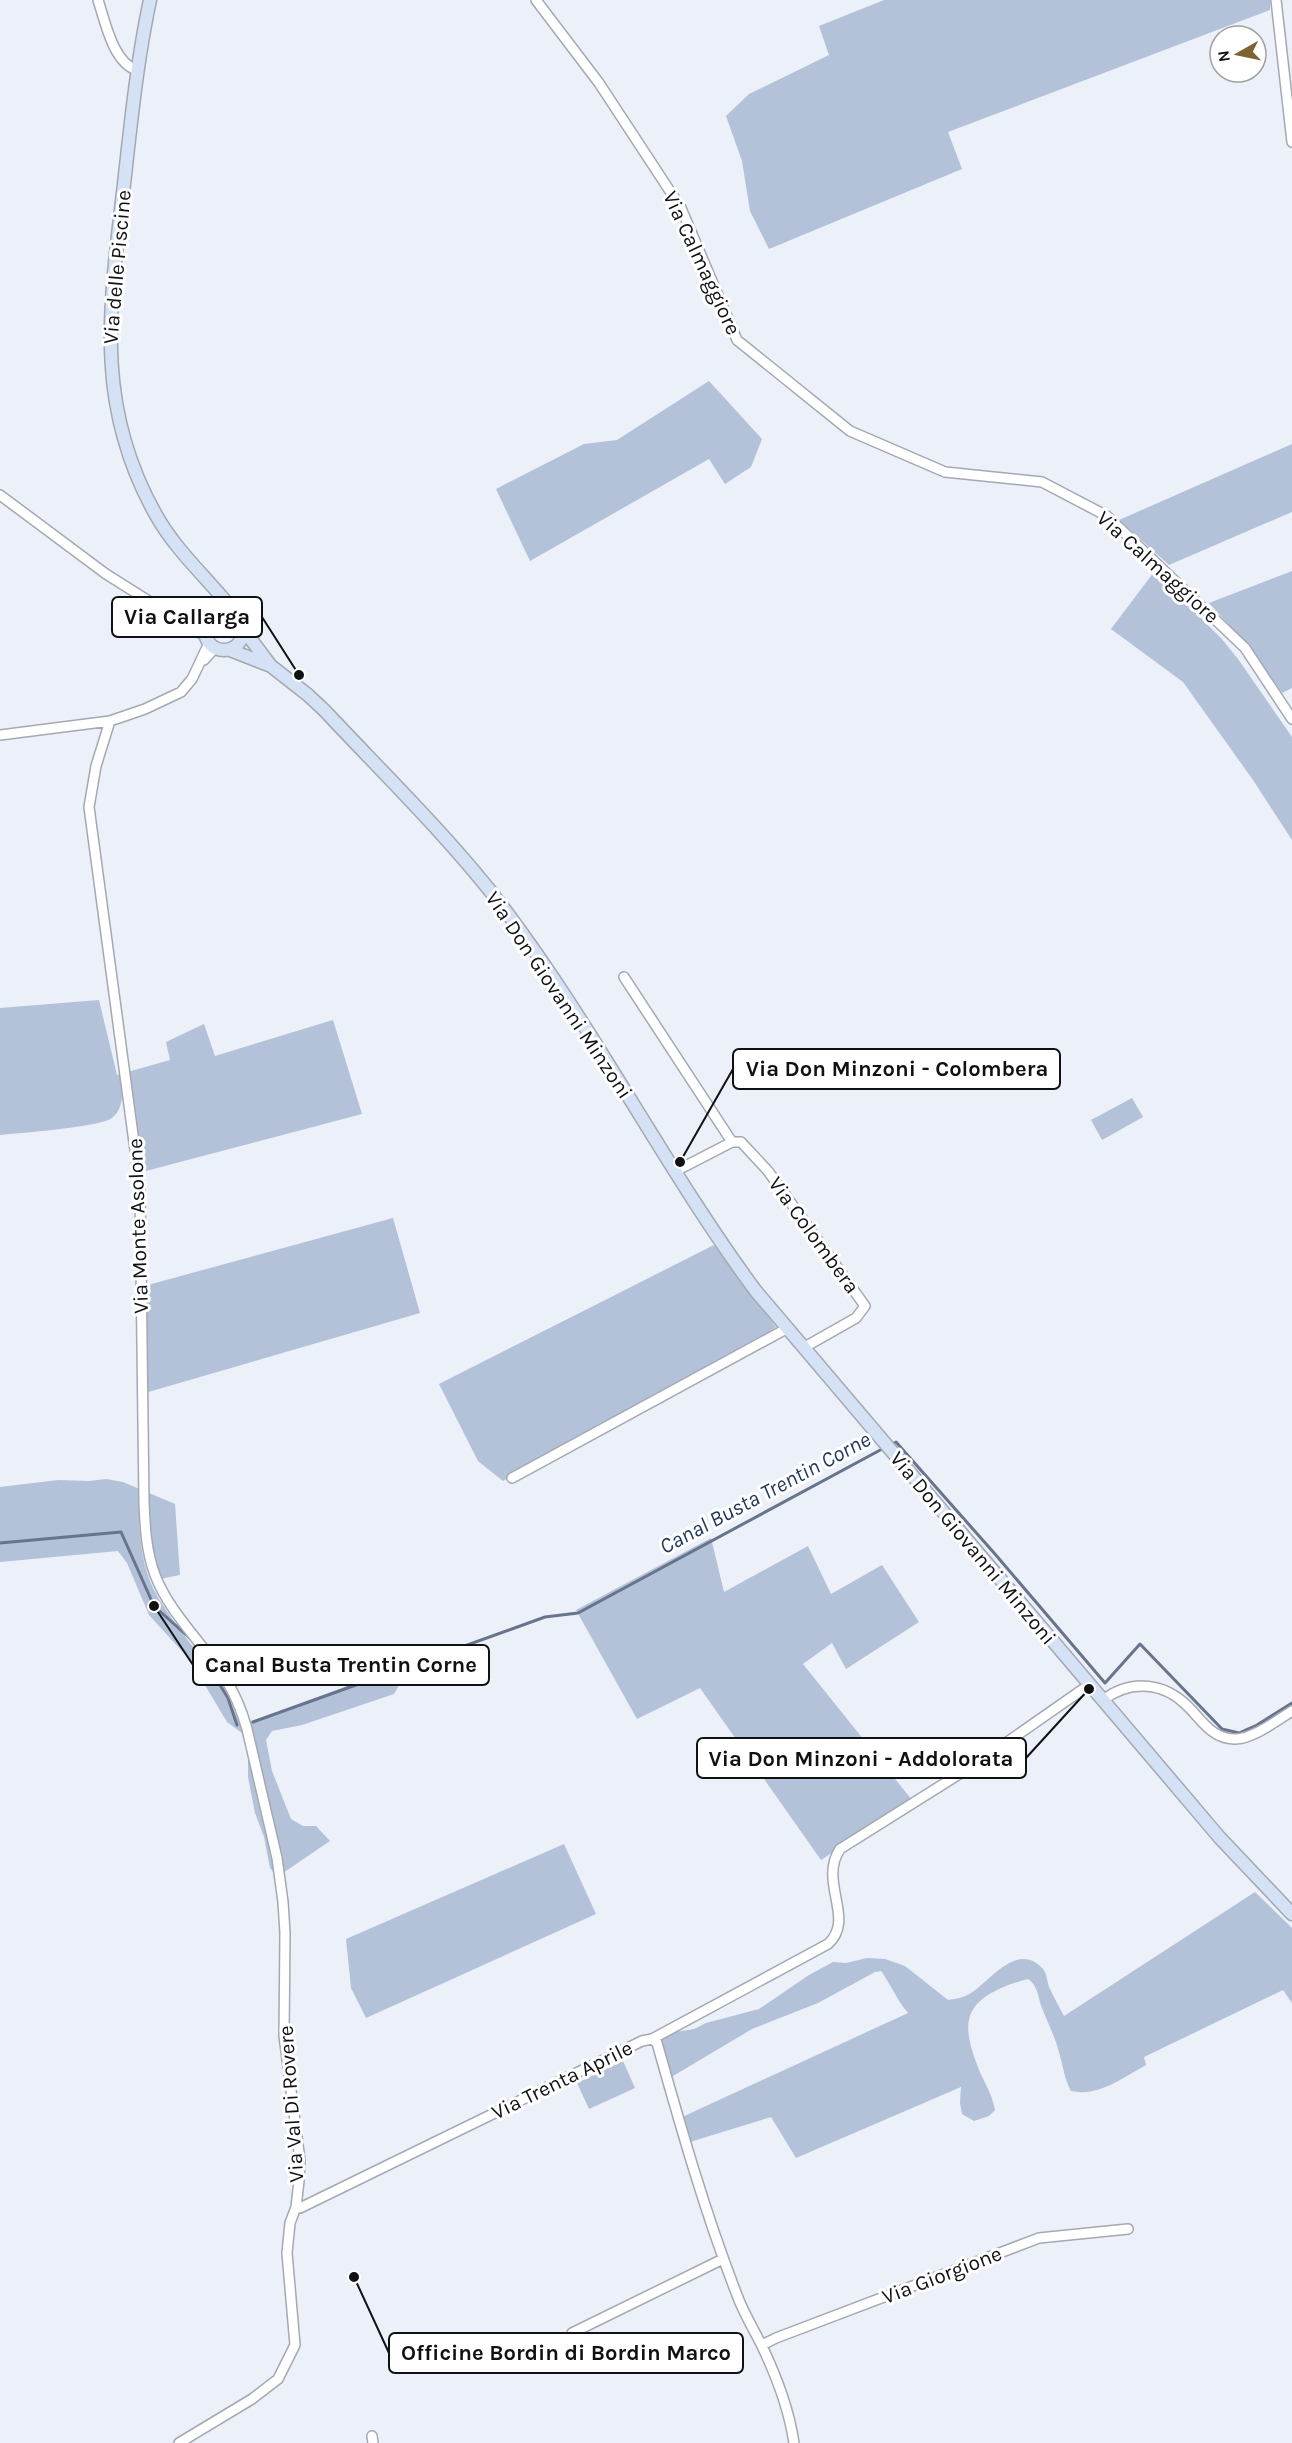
<svg xmlns="http://www.w3.org/2000/svg" width="1292" height="2443" font-family="Karla,sans-serif">
	<style>
		.green { fill: #b3c1d9 }
		.lines { fill: none; stroke-linecap: round; stroke-linejoin: round }
		.stream { stroke: #68748a; stroke-width: 3 }
		.street-casing { stroke: #a4a9b1; stroke-width: 12 }
		.secondary-casing { stroke: #a4a9b1; stroke-width: 15 }
		.street { stroke: #fff; stroke-width: 9 }
		.secondary { stroke: #d5e1f4; stroke-width: 12 }
		.labels { text-anchor: middle; dominant-baseline: central; stroke-width: 6; stroke-linejoin: round; paint-order: stroke }
		.street-label { font-size: 21px; fill: #0f1113; stroke: #fff }
		.water-label { font-size: 22px; font-style: italic; fill: #1e355d; stroke: #fff }
		.leader { fill: none; stroke: #0f1113; stroke-width: 2 }
		.callout-dot { fill: #0f1113; stroke: #fff; stroke-width: 2 }
		.callout { fill: #fff; stroke: #0f1113; stroke-width: 2 }
		.callout-label { font-size: 22px; text-anchor: middle; font-weight: bold; fill: #0f1113 }
	</style>
	<rect width="100%" height="100%" fill="#ebf0f9"/>
	<!-- green -->
	<path class="green" d="M884,0H1270V10L948,132L962,169L769,249L750,211L742,161L726,116L749,94L829,55L819,26Z
		M709,381L762,439L751,467L725,484L709,459L530,561L496,489L584,444L617,440Z
		M1292,444V512L1169,565L1119,520Z
		M1292,571V688L1282,693L1251,649L1209,603Z
		M1154,572L1221,638L1238,659L1292,737V840L1253,780L1183,682L1111,629Z
		M99,1000L117,1075L170,1060L166,1042L204,1024L215,1056L333,1020L362,1114L138,1173L123,1093C121,1102 121,1111 112,1118C100,1127 20,1133 0,1135V1008Z
		M1132,1098L1143,1117L1102,1140L1091,1120Z
		M393,1218L420,1313L138,1395L137,1288Z
		M714,1245L776,1327L726,1362L503,1481L478,1461L439,1384Z
		M106,1479L123,1482L175,1504L180,1575L160,1579L154,1560L149,1520L139,1524C141,1546 143,1567 153,1588C178,1636 222,1673 240,1725L402,1666L403,1678L394,1694L302,1725L272,1731L266,1740L272,1771L291,1819L303,1826H316L330,1841L277,1877L270,1868L264,1837L255,1813L248,1777V1751L242,1733L227,1722L190,1660L149,1615L127,1563L118,1551L0,1562V1487L58,1480L89,1481Z
		M711,1538L724,1592L808,1546L831,1594L882,1565L919,1622L846,1669L832,1643L803,1664L912,1800L821,1860L700,1688L637,1719L576,1610Z
		M564,1844L596,1914L366,2018L351,1988L346,1939Z
		M1255,1892L1292,1928V2003L1283,1990L1144,2057L1146,2065C1122,2078 1099,2097 1071,2091C1064,2077 1064,2070 1060,2056C1056,2038 1048,2024 1042,2008C1038,1998 1038,1985 1028,1979C1008,1984 973,1996 969,2020C966,2032 972,2051 976,2062C982,2080 991,2090 995,2110L989,2116L974,2121L962,2114L960,2103L961,2087L796,2158L771,2117L690,2142L680,2118L908,2013C897,2000 891,1985 881,1971L875,1972L818,2003L752,2029L668,2079L657,2035L694,2029L706,2023L759,2009L809,1975L833,1962L846,1963L867,1958L885,1959L905,1966L948,2000C957,1999 966,1997 974,1991C993,1977 1019,1942 1043,1969C1047,1974 1047,1981 1049,1987C1054,1997 1059,2007 1064,2016Z
		M623,2061L635,2088L589,2109L577,2083Z"/>
	<g class="lines">
		<!-- stream -->
		<path class="stream" d="M890,1445L896,1442L995,1554L1105,1683L1140,1644L1222,1729L1239,1733L1257,1725L1292,1703
			M0,1543L121,1532L154,1606L193,1641L228,1698L237,1725
			M253,1722L545,1617L578,1613L884,1448"/>
		<defs>
			<path id="street" d="M98,0C105,21 113,63 137,70
				M536,0L599,83L681,208L737,340L850,431L945,472L1042,482L1107,516L1245,648L1292,719
				M1276,0L1292,142
				M0,495L106,574L206,637
				M185,624L208,621
				M204,660L215,648
				M110,721L96,766L89,807L140,1187L144,1502C145,1526 146,1551 155,1575C170,1614 203,1643 225,1678C235,1694 242,1711 247,1729L277,1858L283,1902L285,1933L284,2036L300,2160L299,2181L296,2207L290,2223L287,2253L295,2345L278,2379L252,2399L179,2443
				M0,735L110,721L145,709L181,692L192,679L209,643
				M624,977L732,1142
				M674,1172L732,1142H741L768,1171L865,1306L856,1318L803,1348
				M512,1478L786,1329
				M1102,1701C1127,1681 1159,1681 1183,1702C1200,1716 1209,1738 1234,1739C1251,1740 1278,1720 1292,1711
				M652,2039L828,1944C856,1919 818,1882 840,1849L980,1761L1089,1685
				M296,2207L300,2208L642,2041L652,2039L657,2043C681,2128 705,2213 737,2295C743,2312 753,2328 761,2344C776,2375 789,2409 794,2443
				M572,2333L723,2259
				M762,2345L776,2338L1039,2238L1128,2229
				M372,2436L373,2443"/>
			<path id="secondary" d="M150,0C137,61 131,122 124,184C110,304 93,404 156,515C175,549 203,574 227,603L231,613
				M205 631a19 19 0 1 1 38 0a19 19 0 1 1-38 0Z
				M243,629L271,666L308,695L325,711C384,774 453,841 505,910C596,1031 665,1168 755,1290L1220,1838L1292,1914
				M230,650L271,666"/>
		</defs>
		<!-- street casing -->
		<use href="#street" class="street-casing"/>
		<!-- secondary casing -->
		<use href="#secondary" class="secondary-casing"/>
		<!-- street -->
		<use href="#street" class="street"/>
		<!-- secondary -->
		<use href="#secondary" class="secondary"/>
	</g>
	<g class="labels">
		<!-- street labels -->
		<g class="street-label">
			<text transform="translate(702 263) rotate(65)">Via Calmaggiore</text>
			<text transform="translate(117 267) rotate(-85)">Via delle Piscine</text>
			<text transform="translate(1158 567) rotate(42)">Via Calmaggiore</text>
			<text transform="translate(559 995) rotate(56)">Via Don Giovanni Minzoni</text>
			<text transform="translate(138 1226) rotate(-92)">Via Monte Asolone</text>
			<text transform="translate(814 1235) rotate(54)">Via Colombera</text>
			<text transform="translate(973 1548) rotate(50)">Via Don Giovanni Minzoni</text>
			<text transform="translate(562 2080) rotate(-26)">Via Trenta Aprile</text>
			<text transform="translate(291 2104) rotate(-94)">Via Val Di Rovere</text>
			<text transform="translate(942 2275) rotate(-21)">Via Giorgione</text>
		</g>
		<!-- water labels -->
		<g class="water-label">
			<text transform="translate(765 1493) rotate(-28)">Canal Busta Trentin Corne</text>
		</g>
	</g>
	<!-- callouts -->
	<path class="leader" d="M299 675L262 617M680 1162L733 1069M154 1606L193 1665M1089 1689L1026 1758M354 2277L389 2353"/>
	<g class="callout-dot">
		<circle cx="299" cy="675" r="6"/>
		<circle cx="680" cy="1162" r="6"/>
		<circle cx="154" cy="1606" r="6"/>
		<circle cx="1089" cy="1689" r="6"/>
		<circle cx="354" cy="2277" r="6"/>
	</g>
	<g class="callout">
		<rect x="112" y="597" width="150" height="40" rx="6"/>
		<rect x="733" y="1049" width="327" height="40" rx="6"/>
		<rect x="193" y="1645" width="296" height="40" rx="6"/>
		<rect x="697" y="1738" width="329" height="40" rx="6"/>
		<rect x="389" y="2333" width="354" height="40" rx="6"/>
	</g>
	<g class="callout-label">
		<text x="187" y="624">Via Callarga</text>
		<text x="897" y="1076">Via Don Minzoni - Colombera</text>
		<text x="341" y="1672">Canal Busta Trentin Corne</text>
		<text x="861" y="1766">Via Don Minzoni - Addolorata</text>
		<text x="566" y="2360">Officine Bordin di Bordin Marco</text>
	</g>
	<!-- north arrow -->
	<g transform="translate(1238 54) rotate(261)"><circle r="28" fill="#ffffff" stroke="#9fa0a1" stroke-width="1.5"/>
	<path d="M0-4.5L10 22L0 15L-10 22Z" fill="#7c6334"/>
	<text y="-9" font-size="16" font-weight="bold" text-anchor="middle" fill="#0f1113">N</text>
	</g>
</svg>
